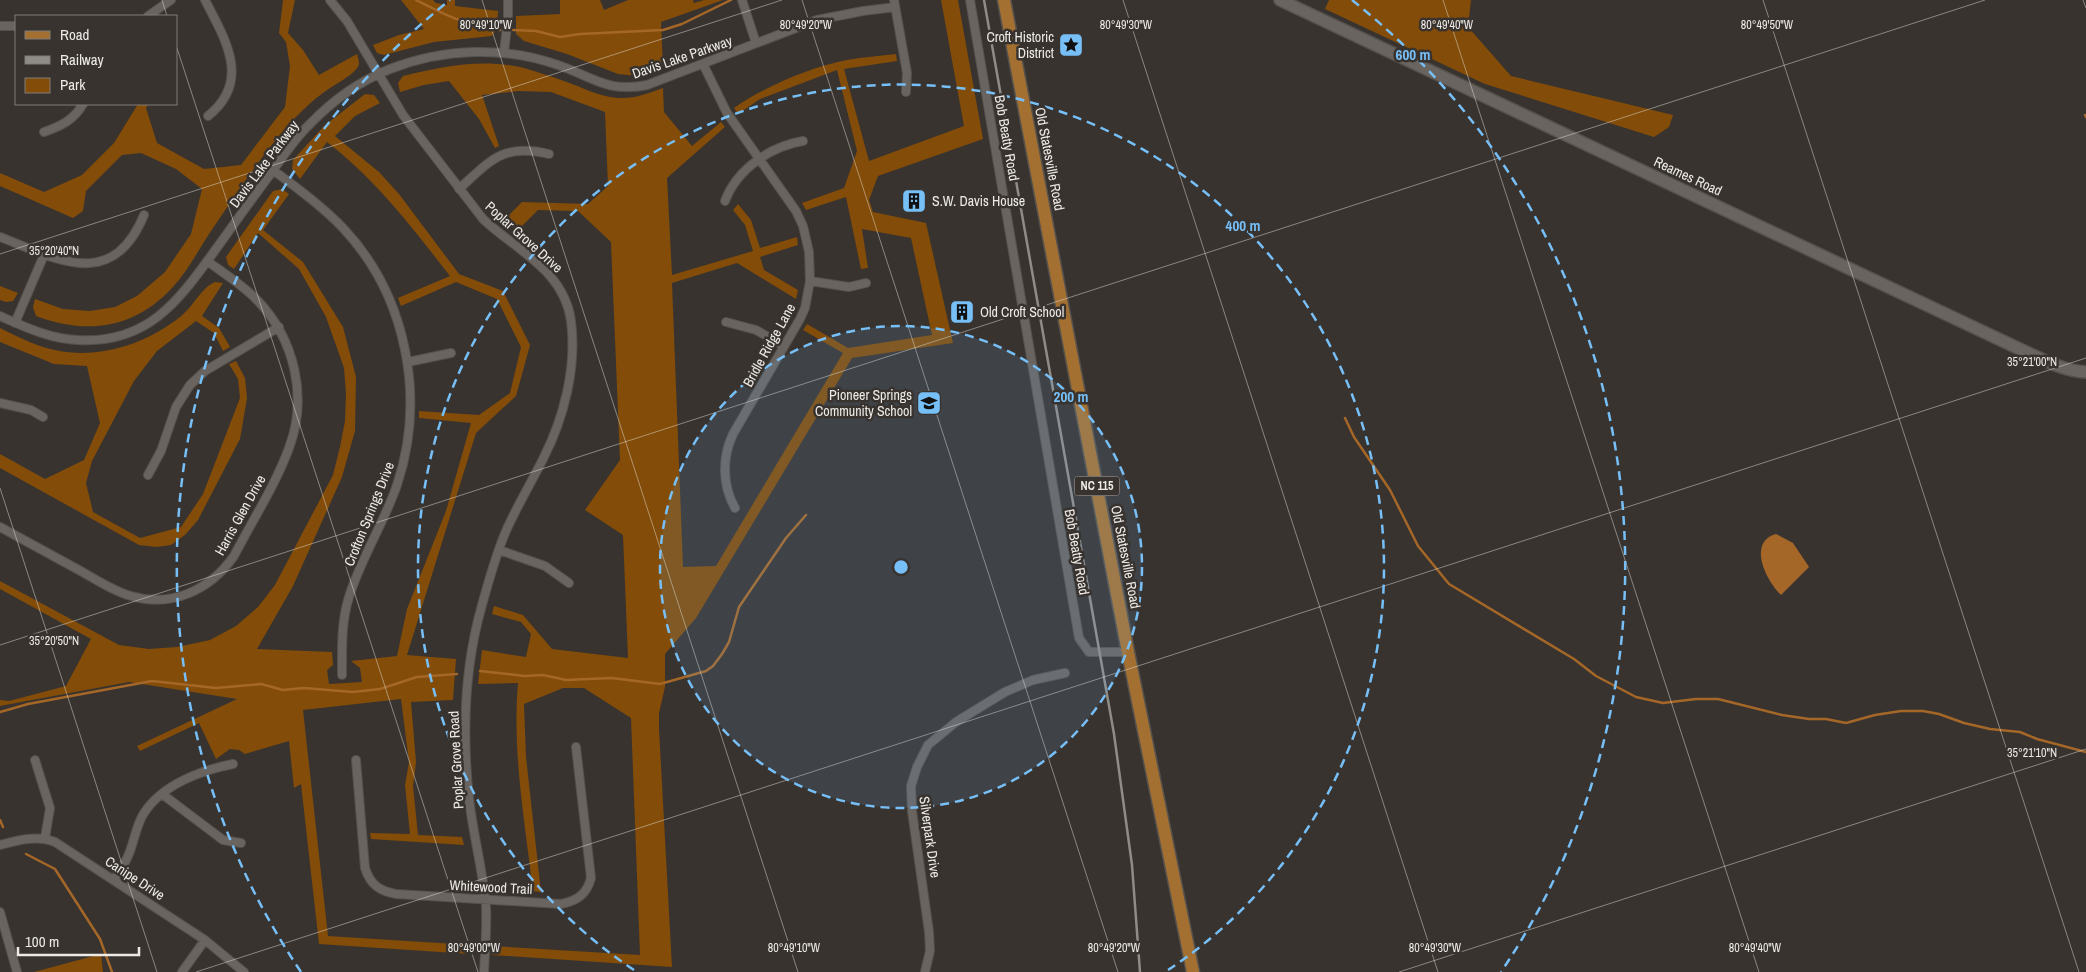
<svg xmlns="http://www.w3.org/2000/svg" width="2086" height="972" font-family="'Archivo Narrow',sans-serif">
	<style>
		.green { fill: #834c08 }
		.water { fill: #a56728 }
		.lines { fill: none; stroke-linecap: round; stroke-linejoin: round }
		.stream { stroke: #a56728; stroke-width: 2.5 }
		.minor-casing { stroke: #55514d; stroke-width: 10 }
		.secondary-casing { stroke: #55514d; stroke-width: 14 }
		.primary-casing { stroke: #55514d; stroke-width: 15 }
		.minor { stroke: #696460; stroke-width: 8 }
		.secondary { stroke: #696460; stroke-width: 11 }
		.primary { stroke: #a47031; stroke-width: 12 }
		.rail { stroke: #8f8b87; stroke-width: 2.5 }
		.ticks { fill: none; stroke: #edeae7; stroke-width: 1; stroke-opacity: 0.45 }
		.ring { fill: none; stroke: #77bff7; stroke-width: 2.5; stroke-dasharray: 9 6 }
		.labels { text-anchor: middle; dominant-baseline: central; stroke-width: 5; stroke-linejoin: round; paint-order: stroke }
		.shield { fill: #38332f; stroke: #b7b3b0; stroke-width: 1 }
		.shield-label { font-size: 12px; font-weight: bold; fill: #edeae7 }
		.poi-label { font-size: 14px; fill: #edeae7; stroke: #38332f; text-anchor: end }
		.street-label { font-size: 14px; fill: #edeae7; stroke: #38332f }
		.ticks-label { font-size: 12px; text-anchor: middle; fill: #edeae7; stroke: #38332f; stroke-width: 5; stroke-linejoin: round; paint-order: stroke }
		.centre { fill: #77bff7; stroke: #38332f; stroke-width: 2.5 }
		.ring-label { font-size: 15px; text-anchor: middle; font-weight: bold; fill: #77bff7; stroke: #38332f; stroke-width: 5; stroke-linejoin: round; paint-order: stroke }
	</style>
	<rect width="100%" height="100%" fill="#38332f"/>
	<!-- green -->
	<path class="green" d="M283,0H295L288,33L303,50L319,75L357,54C358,59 361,64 357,68C352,76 332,86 323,93C313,100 304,109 295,118C264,151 238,191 213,228C200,247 188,271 172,288C134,329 87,335 36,316L33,307L35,299L63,309L90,311L115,307L137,296L165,272L191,234L202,189L176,169L141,153L122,155L86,191L83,211L73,218L0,186V173L44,192L82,175L114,143L138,104H148L146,108L157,143L204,169L241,165L285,107L290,66L286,42L279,33Z
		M401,0H433L436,3L447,5V0H455V6L498,11L497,27L492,36L434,42L384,55L377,53L373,45L399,35L424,29Z
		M560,0H600L604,10L628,0H693L694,3L704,0H723L661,22L663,68L638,76L618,74L567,54L524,41L516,34V16L560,14Z
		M941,0H958L983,139L878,176L869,200L873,212L926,223L953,343L852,358L696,618L665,654V687L659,713V729L672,967L492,955L493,946L640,955L631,718L584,688H563L524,704L526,757L541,892L533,891C525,823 512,752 518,683L478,684L482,650L526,657L531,634L521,622L492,614L494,606L523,615L552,649L628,658L623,535L585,510L620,460L611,242L578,211L538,210L517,231L503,221L522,202L588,204L608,186L605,112L551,92L519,91L482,95L499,146L495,148L479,119L449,81L424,85L400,92L398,83L403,76C444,66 481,58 524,68C537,72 551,76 564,81C582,87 599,97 619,98C634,99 649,93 663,88L664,112L692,146L721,122L725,127L667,178L672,275L753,251L745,225L733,210L738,204L751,220L760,248L797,237L798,245L760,257L764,270L798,290L796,299L737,263L672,283L683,567L716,566L843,353L803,330L807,324L848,348L932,335L911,238L862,229L868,268L861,269L846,197L806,210L802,203L844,188L857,151L837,70L760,99L738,114L734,108C764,87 810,67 847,60C863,57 880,56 896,54L897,61L844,69L869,161L964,126Z
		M1329,0H1471L1468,27L1511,76L1673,115L1669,127L1654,137L1485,84L1325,9Z
		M365,94L374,95L380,103L355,116L335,136L379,172L399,194L459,274L503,291L530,345L516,396L476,433L407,655L456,659L453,700L411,702L416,762L413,786L418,835L462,837L464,845L371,839L370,833L410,834L405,785L409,762L401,699L303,710L328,936L471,945L470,954L319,944L301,784L294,788L289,741L245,754L239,750L230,749L216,759L199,723L140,751L137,746L237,699L129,682L0,706V700L9,701L66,686L91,639L0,589V581L119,645L149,649L177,647L210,640L236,626L258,607L275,585L333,475L340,447L345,421L346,394L344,368L326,317L299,269L258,233L234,269L228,265L226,257L273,191L282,189L289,194L263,230L303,262L343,327L356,377L355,431L342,477L293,586L257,649L332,652L333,665L327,670L329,684L362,682L360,668L351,661L397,656L407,609L446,511L471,423L419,418V411L479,415L510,393L521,347L497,299L456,282L401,306L398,298L450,276C411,226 378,182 327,142L300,179L292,169L293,160L324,126Z
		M215,282L223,283L202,316L219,328L230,347L223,351L214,333L196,321L157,351L134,381L92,461L86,483L93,512L140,538L181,527L203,494L240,398L238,379L229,364L236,361L245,378L247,398L240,439L198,520L185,535L171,545L157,547L139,545L0,468V454L45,479L84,460L100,423L87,366L54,364L0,342V328C14,335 28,342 43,347C90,362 142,347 180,317C193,307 201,288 215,282Z
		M0,286L18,293L13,301L6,302L0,300Z
		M101,954L103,972H34Z"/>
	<!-- water -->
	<path class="water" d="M1776,534L1793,543L1809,567L1781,595C1766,581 1747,542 1776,534Z"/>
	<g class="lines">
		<!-- stream -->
		<path class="stream" d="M416,0C443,14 469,27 500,30
			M513,30L536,31L560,37L580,34L663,30L682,24L731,0
			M2085,115L2086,117
			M1345,418L1354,437L1390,490L1418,546L1449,584L1574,659L1596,676L1636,697L1663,703L1696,699H1718L1782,715L1809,719H1826L1846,723L1875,715L1901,711H1923L1939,714L1964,723L1990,729L2020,732L2037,739L2086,752
			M480,671L525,676L543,675L566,680L612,678L660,684L706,671L713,666L722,654L729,642L739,607L786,538L806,515
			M0,712L28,704L152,681L216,688L261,684L283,690L304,688L353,692L380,689L417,677L457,674
			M0,820L3,827
			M26,854L55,869L100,939L112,972"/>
		<defs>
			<path id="minor" d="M205,0C225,39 252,81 208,116
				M330,0L347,21L403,115L483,219C517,251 564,270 571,321C577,367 564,418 543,459C531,483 517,506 506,531C496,554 489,580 482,605C464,668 462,733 469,798C473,835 483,870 486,907C487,929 485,950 484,972
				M742,0L756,43
				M894,0L907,73L906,92
				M970,0L1079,638L1089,652H1128
				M148,16L171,0
				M0,26H16
				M504,52L508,18V0
				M703,64L727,113L796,211L803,226L809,252L810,281L805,308L800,319L733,434C722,457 722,485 735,508
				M44,132C61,126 74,120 83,104
				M273,170C297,188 322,206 343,228C407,296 426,398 397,485C384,523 361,558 349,597C341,622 342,649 342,675
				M459,189C491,160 503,143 549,154
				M725,201C737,169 771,146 803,141
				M0,237C57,259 112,292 144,215
				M810,281L849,287L866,283
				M0,316C25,327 50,339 78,340C149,344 179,300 216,249C234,224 251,200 269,176C282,158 294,139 310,124C332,101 360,81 390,69C444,48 503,46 558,65C593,77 607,93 647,85L817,20L863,11L895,7
				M726,322L756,330L784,346
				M15,323L44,255
				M408,362L451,353
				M0,403L31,410L43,417
				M148,475L161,451L176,407L190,385L205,371L279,327
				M0,527C26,541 51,555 77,569C94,578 112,591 131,596C172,608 210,590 234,556C252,521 275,486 289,448C308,398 295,340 258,301C243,285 225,274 207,261
				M499,550L545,566L569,583
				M35,760L50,808L45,838
				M356,760L365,868C370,884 379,891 396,894L561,904C577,901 587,894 591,878L576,747
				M162,794L223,840L241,843
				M0,845C18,840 36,835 55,842L205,940L244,972
				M114,879C119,872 125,864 128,856C134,843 136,825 144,813C163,784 202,770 233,764
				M0,912L17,972
				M182,972L205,940
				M925,972L930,951L929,932L912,811L911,786L917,767L928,745L956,722L1005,692L1033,680L1065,673"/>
			<path id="secondary" d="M1280,0L2024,351C2044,360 2064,371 2086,372"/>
			<path id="primary" d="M1004,0L1128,652L1193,972"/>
		</defs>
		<!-- minor casing -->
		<use href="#minor" class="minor-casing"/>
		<!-- secondary casing -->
		<use href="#secondary" class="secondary-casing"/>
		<!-- primary casing -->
		<use href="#primary" class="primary-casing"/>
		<!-- minor -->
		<use href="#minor" class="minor"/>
		<!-- secondary -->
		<use href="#secondary" class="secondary"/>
		<!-- primary -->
		<use href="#primary" class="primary"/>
		<!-- rail -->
		<path class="rail" d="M984,0L1114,734L1132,865L1140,972"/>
	</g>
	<!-- ticks -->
	<path class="ticks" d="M162,0L167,16M482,0L798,972M802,0L1118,972M1123,0L1438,972M1443,0L1759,972M1763,0L2079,972M2083,0L2086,8M176,45L478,972M0,254L782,0M0,488L157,972M0,645L1985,0M196,972L2086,358M1399,972L2086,749"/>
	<!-- distance rings -->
	<circle cx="901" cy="567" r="241" fill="#77bff7" fill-opacity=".12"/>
	<g class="ring">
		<circle cx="901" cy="567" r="241"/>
		<path d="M634 970A483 483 0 1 1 1168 970"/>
		<path d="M301 972A724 724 0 0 1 450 0M1352 0A724 724 0 0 1 1501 972"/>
	</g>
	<!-- icons -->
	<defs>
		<symbol id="sight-square" viewBox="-11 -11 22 22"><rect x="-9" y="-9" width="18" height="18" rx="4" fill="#77bff7" stroke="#38332f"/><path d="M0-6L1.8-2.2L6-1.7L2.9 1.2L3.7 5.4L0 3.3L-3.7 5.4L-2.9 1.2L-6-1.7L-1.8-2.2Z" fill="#111"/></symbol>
		<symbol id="building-square" viewBox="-11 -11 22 22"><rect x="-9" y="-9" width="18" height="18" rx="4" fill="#77bff7" stroke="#38332f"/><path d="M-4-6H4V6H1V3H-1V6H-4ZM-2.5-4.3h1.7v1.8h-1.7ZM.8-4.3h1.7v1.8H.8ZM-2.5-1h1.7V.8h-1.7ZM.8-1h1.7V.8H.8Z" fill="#111"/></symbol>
		<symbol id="school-square" viewBox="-11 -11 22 22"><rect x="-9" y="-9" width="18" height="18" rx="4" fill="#77bff7" stroke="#38332f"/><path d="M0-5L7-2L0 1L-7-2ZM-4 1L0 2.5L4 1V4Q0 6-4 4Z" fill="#111"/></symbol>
	</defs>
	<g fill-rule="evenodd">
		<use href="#sight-square" x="1057" y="31" width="28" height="28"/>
		<use href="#building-square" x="900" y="187" width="28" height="28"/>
		<use href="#building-square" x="948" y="298" width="28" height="28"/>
		<use href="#school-square" x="915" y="389" width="28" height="28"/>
	</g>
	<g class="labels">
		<!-- shield labels -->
		<rect class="shield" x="1074.5" y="476.5" width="45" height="19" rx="4"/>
		<g class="shield-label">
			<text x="1097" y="486">NC 115</text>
		</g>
		<!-- poi labels -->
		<g class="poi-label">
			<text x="1054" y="37">Croft Historic<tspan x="1054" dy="16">District</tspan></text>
			<text x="932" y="201" text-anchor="start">S.W. Davis House</text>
			<text x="980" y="312" text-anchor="start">Old Croft School</text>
			<text x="912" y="395">Pioneer Springs<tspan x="912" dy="16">Community School</tspan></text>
		</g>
		<!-- street labels -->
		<g class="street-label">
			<text transform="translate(682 57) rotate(-19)">Davis Lake Parkway</text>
			<text transform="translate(1007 138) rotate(80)">Bob Beatty Road</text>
			<text transform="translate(1050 159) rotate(79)">Old Statesville Road</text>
			<text transform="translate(264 164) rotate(-53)">Davis Lake Parkway</text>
			<text transform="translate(1688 176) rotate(25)">Reames Road</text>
			<text transform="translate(524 237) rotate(42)">Poplar Grove Drive</text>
			<text transform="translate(769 345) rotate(-61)">Bridle Ridge Lane</text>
			<text transform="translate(369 514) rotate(-68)">Crofton Springs Drive</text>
			<text transform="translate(240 515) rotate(-61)">Harris Glen Drive</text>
			<text transform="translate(1077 552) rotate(80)">Bob Beatty Road</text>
			<text transform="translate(1126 557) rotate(79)">Old Statesville Road</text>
			<text transform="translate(456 760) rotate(-93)">Poplar Grove Road</text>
			<text transform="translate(930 837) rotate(82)">Silverpark Drive</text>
			<text transform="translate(135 878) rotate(33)">Canipe Drive</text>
			<text transform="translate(491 887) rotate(3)">Whitewood Trail</text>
		</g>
	</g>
	<g class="ticks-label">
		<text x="486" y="29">80°49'10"W</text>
		<text x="806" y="29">80°49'20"W</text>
		<text x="1126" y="29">80°49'30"W</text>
		<text x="1447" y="29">80°49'40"W</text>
		<text x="1767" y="29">80°49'50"W</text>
		<text x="54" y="255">35°20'40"N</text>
		<text x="2032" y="366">35°21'00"N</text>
		<text x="54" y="645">35°20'50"N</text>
		<text x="2032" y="757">35°21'10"N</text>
		<text x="474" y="952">80°49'00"W</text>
		<text x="794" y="952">80°49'10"W</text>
		<text x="1114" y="952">80°49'20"W</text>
		<text x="1435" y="952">80°49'30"W</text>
		<text x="1755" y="952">80°49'40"W</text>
	</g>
	<circle cx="901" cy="567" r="8" class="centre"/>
	<g class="ring-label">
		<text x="1413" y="60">600 m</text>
		<text x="1243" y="231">400 m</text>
		<text x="1071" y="402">200 m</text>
	</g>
	<!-- legend -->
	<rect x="15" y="15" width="162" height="90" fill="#38332f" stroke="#807c79"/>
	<rect x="25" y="31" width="25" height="8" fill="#a47031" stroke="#807c79"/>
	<text x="60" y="40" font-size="15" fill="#edeae7">Road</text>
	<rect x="25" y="56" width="25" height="8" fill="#8f8b87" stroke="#807c79"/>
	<text x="60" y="65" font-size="15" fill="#edeae7">Railway</text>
	<rect x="25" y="78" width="25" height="15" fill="#834c08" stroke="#807c79"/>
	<text x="60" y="90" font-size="15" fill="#edeae7">Park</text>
	<!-- scale -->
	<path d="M18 947v8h121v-8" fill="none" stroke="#edeae7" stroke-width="2.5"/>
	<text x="25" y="947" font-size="15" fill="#edeae7" stroke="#38332f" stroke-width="4" paint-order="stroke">100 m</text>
</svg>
